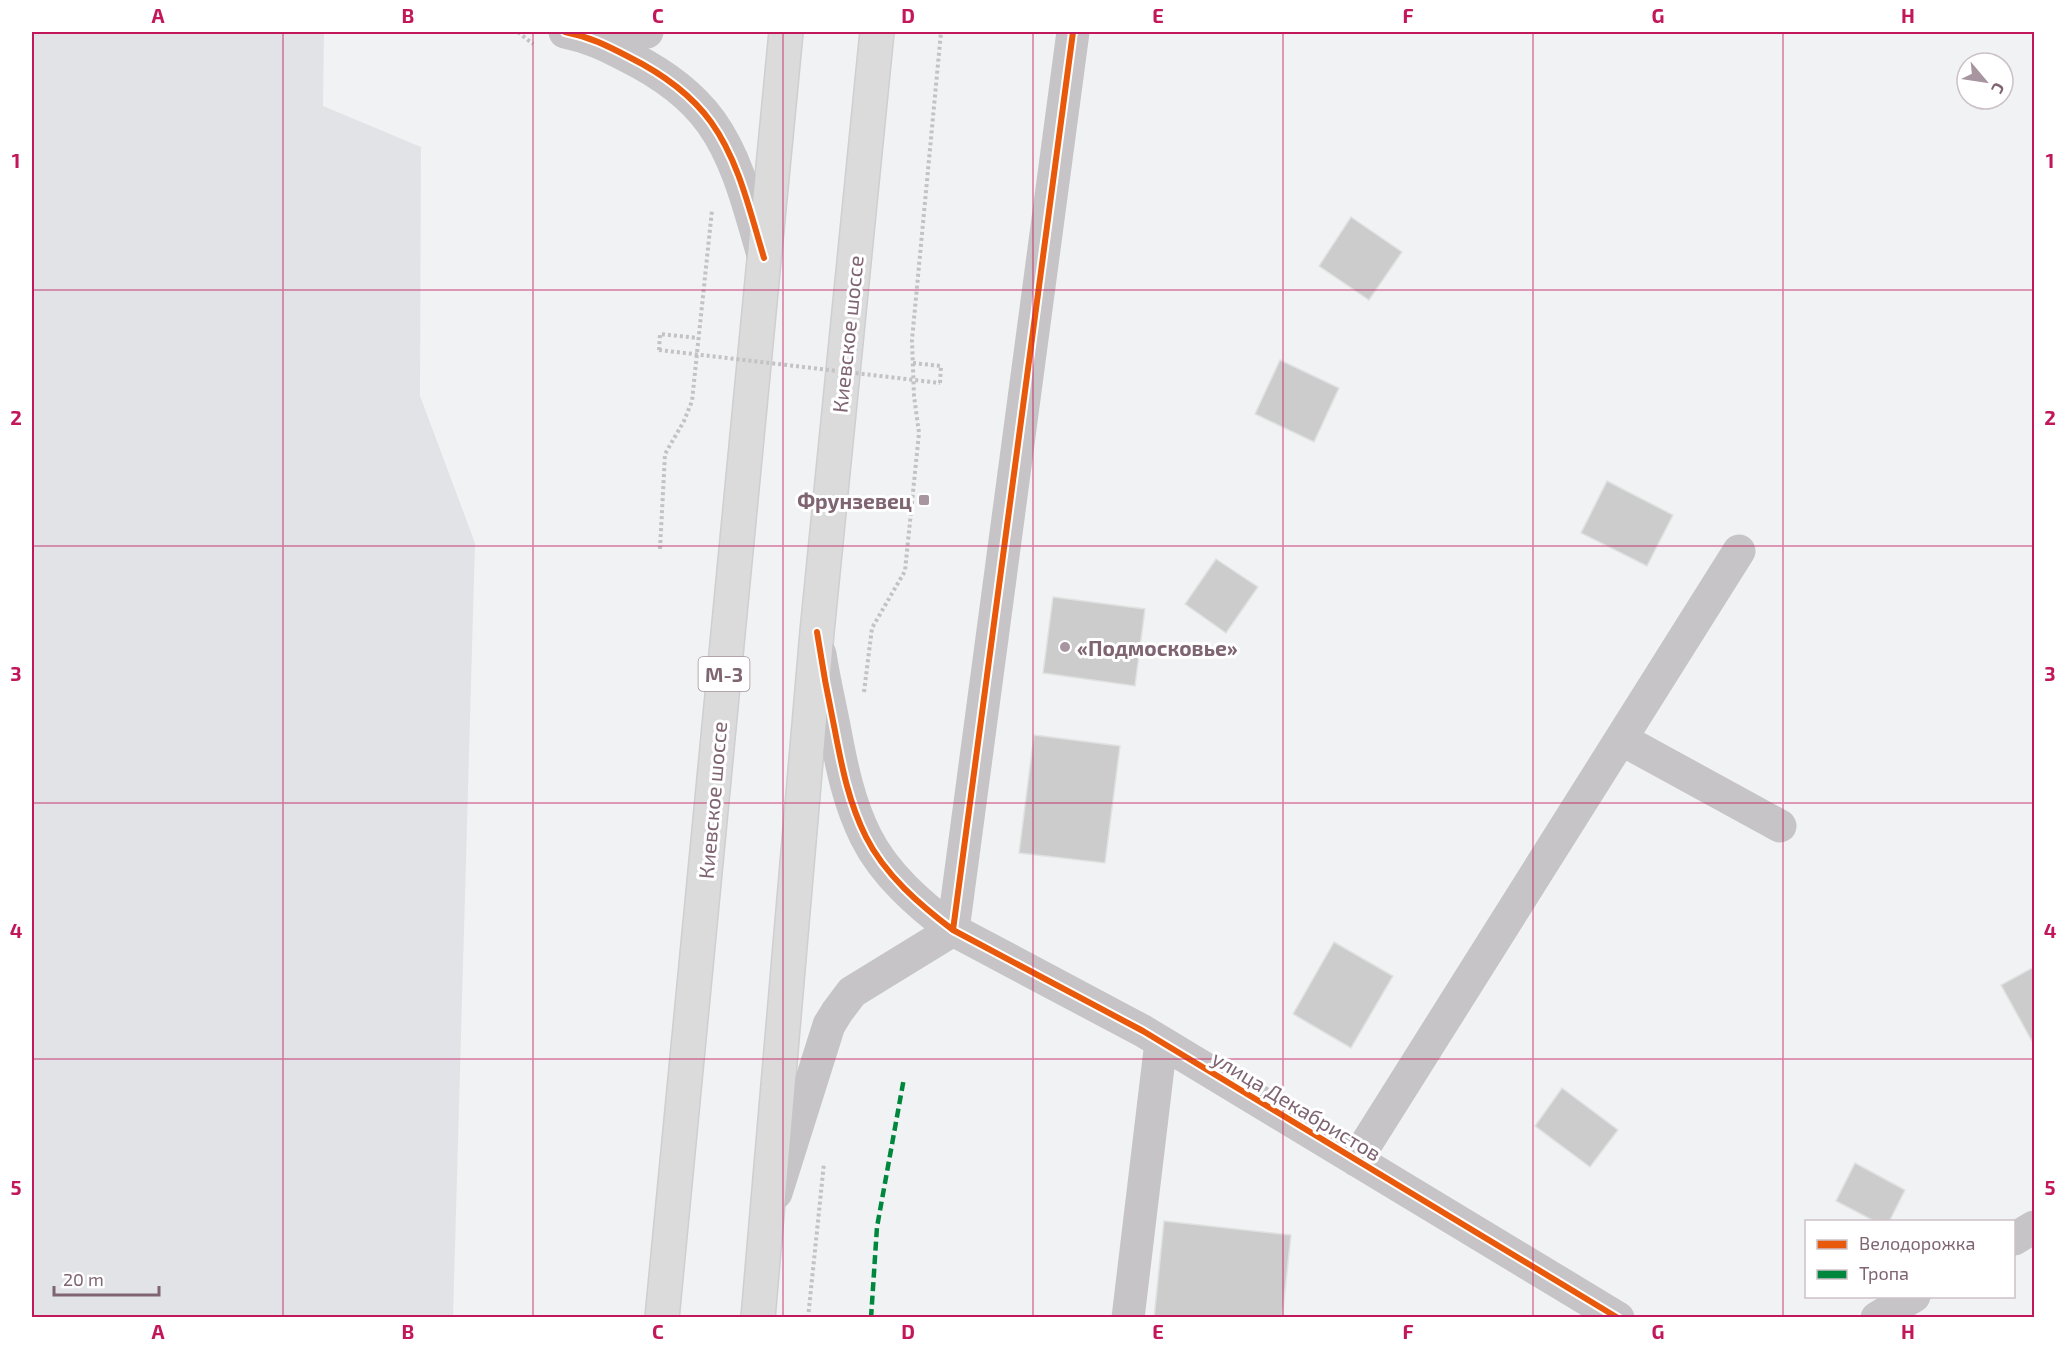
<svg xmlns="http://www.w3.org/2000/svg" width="2066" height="1349" font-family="'Exo 2',sans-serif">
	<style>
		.green { fill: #e1e3e7 }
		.building { fill: #cdcccd; stroke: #e0e2e2; stroke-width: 1.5 }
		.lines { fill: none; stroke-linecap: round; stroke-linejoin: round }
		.highway-casing { stroke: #cfced0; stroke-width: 36 }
		.path { stroke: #c4c2c3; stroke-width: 4; stroke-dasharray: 3 3; stroke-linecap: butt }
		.minor { stroke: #c6c4c6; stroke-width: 33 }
		.highway { stroke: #dcdbdc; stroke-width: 33 }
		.path-bridge { stroke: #c4c2c3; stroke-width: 4; stroke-dasharray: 3 3; stroke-linecap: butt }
		.quiet { stroke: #00873e; stroke-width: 4.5; stroke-dasharray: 9 4.5; stroke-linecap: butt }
		.cycleway-casing { stroke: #fff; stroke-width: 10 }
		.cycleway { stroke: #e8590c; stroke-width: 6 }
		.grid { fill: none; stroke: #c2185b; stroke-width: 1.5; stroke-opacity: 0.55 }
		.poi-dot { fill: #a7969f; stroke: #fff; stroke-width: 2 }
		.labels { text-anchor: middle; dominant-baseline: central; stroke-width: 6; stroke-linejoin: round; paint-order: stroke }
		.shield { fill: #fff; stroke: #a5929c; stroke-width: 1.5 }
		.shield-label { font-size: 20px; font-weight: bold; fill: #7f6472 }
		.street-label { font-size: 21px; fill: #7f6472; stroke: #fff }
		.poi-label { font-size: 21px; font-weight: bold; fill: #7f6472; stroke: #fff; text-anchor: end }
		.neatline { fill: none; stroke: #c2185b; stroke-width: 2 }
		.grid-label { font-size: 20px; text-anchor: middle; font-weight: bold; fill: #c2185b }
	</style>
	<rect width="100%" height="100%" fill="#f0f2f3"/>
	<!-- green -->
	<path class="green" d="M32,32H324L323,106L421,147L420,396L475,543L453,1317H32Z"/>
	<!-- building -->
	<path class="building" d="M1351,217L1402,252L1369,300L1319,266Z
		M1280,360L1339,388L1314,442L1255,414Z
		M1607,481L1673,515L1647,566L1581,533Z
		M1216,559L1258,587L1226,633L1185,604Z
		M1053,597L1145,609L1135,686L1043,673Z
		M1034,735L1120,746L1105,863L1019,853Z
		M1334,942L1393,976L1351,1048L1293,1014Z
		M2034,967V1045L2001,985Z
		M1562,1088L1618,1130L1590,1167L1535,1126Z
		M1855,1163L1905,1190L1889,1222H1876L1836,1201Z
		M1164,1221L1291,1235L1282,1318H1154Z"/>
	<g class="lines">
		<defs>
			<path id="highway" d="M662,1318L786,32
				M758,1318L817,632L877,32"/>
		</defs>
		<!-- highway casing -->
		<use href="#highway" class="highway-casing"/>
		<!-- path -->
		<path class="path" d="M518,32L533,44
			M659,350L660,334L698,338
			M913,363L941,366L940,383
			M660,549L665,454L684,421L692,401L712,210
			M864,692L872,628L905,571L919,433L914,396L912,340L941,32
			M808,1318L824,1163"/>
		<!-- minor -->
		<path class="minor" d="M565,32C590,37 606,45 629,57C659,72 690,93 711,122C739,161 750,212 764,258
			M590,36L647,32
			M820,654C824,680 830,705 835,731C842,768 849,803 866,837C885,875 920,905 953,930L1143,1031L1618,1318
			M1621,739L1780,826
			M953,930L1073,32
			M1356,1160L1739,551
			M776,1193L829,1025L837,1012L852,992L953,930
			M2014,1239L2034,1227
			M1128,1318L1161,1042
			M1877,1318L1914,1296"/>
		<!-- highway -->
		<use href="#highway" class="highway"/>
		<!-- path-bridge -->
		<path class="path-bridge" d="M659,350L940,383"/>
		<!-- quiet -->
		<path class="quiet" d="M871,1318L877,1227L904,1078"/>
		<defs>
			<path id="cycleway" d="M565,32C590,37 606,45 629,57C659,72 690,93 711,122C739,161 750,212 764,258
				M817,632C822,665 828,698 835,731C842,768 849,803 866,837C885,875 920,905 953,930L1143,1031L1618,1318
				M953,930L1073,32"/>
		</defs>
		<!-- cycleway casing -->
		<use href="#cycleway" class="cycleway-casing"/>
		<!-- cycleway -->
		<use href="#cycleway" class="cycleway"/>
	</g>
	<!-- grid -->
	<path class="grid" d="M283,32V1318M533,32V1318M783,32V1318M1033,32V1318M1283,32V1318M1533,32V1318M1783,32V1318M32,290H2034M32,546H2034M32,803H2034M32,1059H2034"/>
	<!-- markers -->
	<g class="poi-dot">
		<rect x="918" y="494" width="12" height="12" rx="3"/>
		<circle cx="1065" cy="647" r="6"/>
	</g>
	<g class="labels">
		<!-- shield labels -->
		<rect class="shield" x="698.5" y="657" width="51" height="34" rx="4.5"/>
		<g class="shield-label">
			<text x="724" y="674">М-3</text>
		</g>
		<!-- street labels -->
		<g class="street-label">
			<text transform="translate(847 334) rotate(-84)">Киевское шоссе</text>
			<text transform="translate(712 800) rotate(-85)">Киевское шоссе</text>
			<text transform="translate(1297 1105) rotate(31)">улица Декабристов</text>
		</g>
		<!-- poi labels -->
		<g class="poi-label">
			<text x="912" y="500">Фрунзевец</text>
			<text x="1077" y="647" text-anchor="start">«Подмосковье»</text>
		</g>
	</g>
	<!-- border -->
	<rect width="2066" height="1349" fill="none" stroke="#ffffff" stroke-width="66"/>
	<!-- legend -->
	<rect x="1805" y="1220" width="210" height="78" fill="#ffffff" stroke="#ccc1c7" stroke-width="1.5"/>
	<rect x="1817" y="1240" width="30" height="9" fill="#e8590c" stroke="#ccc1c7" stroke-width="1.5"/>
	<text x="1859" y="1250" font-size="18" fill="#7f6472">Велодорожка</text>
	<rect x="1817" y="1270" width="30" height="9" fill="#00873e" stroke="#ccc1c7" stroke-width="1.5"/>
	<text x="1859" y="1280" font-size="18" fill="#7f6472">Тропа</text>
	<!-- north arrow -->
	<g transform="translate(1985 81) rotate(119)"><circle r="28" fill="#ffffff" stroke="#ccc1c7" stroke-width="1.5"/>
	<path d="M0-4.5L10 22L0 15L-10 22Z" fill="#a7969f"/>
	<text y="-9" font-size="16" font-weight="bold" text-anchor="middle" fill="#7f6472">С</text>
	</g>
	<!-- scale -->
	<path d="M54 1286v9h105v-9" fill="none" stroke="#7f6472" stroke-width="3"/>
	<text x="63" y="1286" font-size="18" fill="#7f6472" stroke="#ffffff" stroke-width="4.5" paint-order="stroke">20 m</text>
	<rect x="33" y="33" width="2000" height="1283" class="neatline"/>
	<g class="grid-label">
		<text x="158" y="23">A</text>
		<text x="408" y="23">B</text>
		<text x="658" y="23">C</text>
		<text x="908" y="23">D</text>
		<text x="1158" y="23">E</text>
		<text x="1408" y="23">F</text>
		<text x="1658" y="23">G</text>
		<text x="1908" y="23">H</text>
		<text x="16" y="168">1</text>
		<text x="2050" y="168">1</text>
		<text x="16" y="425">2</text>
		<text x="2050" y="425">2</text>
		<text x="16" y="681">3</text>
		<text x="2050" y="681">3</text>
		<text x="16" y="938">4</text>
		<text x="2050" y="938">4</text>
		<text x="16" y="1195">5</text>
		<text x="2050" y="1195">5</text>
		<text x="158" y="1339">A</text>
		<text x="408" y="1339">B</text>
		<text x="658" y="1339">C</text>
		<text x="908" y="1339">D</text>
		<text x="1158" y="1339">E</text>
		<text x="1408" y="1339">F</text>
		<text x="1658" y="1339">G</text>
		<text x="1908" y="1339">H</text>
	</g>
</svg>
